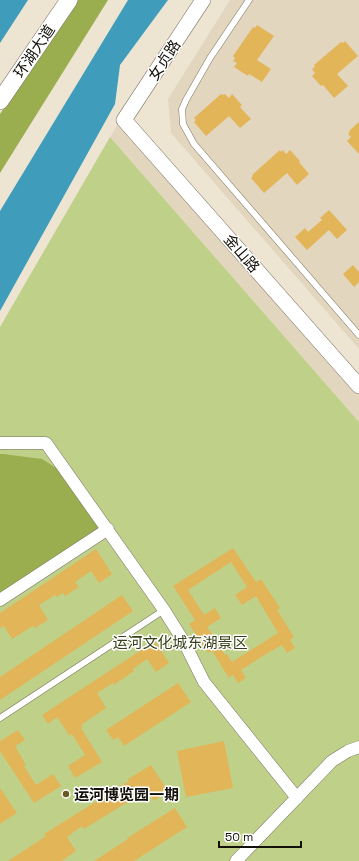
<svg xmlns="http://www.w3.org/2000/svg" width="359" height="861" font-family="'Space Grotesk','Noto Sans SC',sans-serif">
	<style>
		.built { fill: #e3d6be }
		.green { fill: #bfd189 }
		.forest { fill: #9aad4f }
		.water { fill: #3f9dbb }
		.building { fill: #e2b558; fill-rule: evenodd }
		.lines { fill: none; stroke-linecap: round; stroke-linejoin: round }
		.service-casing { stroke: #7b7363; stroke-width: 7 }
		.minor-casing { stroke: #7b7363; stroke-width: 13 }
		.tertiary-casing { stroke: #7b7363; stroke-width: 16 }
		.secondary-casing { stroke: #7b7363; stroke-width: 18 }
		.service { stroke: #fff; stroke-width: 6 }
		.minor { stroke: #fff; stroke-width: 12 }
		.tertiary { stroke: #fff; stroke-width: 15 }
		.secondary { stroke: #fff; stroke-width: 17 }
		.poi-dot { fill: #6b5927; stroke: #fff; stroke-width: 1.5 }
		.labels { text-anchor: middle; dominant-baseline: central; stroke-width: 3; stroke-linejoin: round; paint-order: stroke }
		.street-label { font-size: 15px; fill: #13100a; stroke: #fff }
		.park-label { font-size: 15px; fill: #374018; stroke: #fff }
		.poi-label { font-size: 15px; font-weight: bold; fill: #13100a; stroke: #fff; text-anchor: start }
	</style>
	<rect width="100%" height="100%" fill="#ede4d2"/>
	<!-- built -->
	<path class="built" d="M230,0H359V349L171,133L168,99Z
		M119,122L359,394V422L110,137Z"/>
	<!-- green -->
	<path class="green" d="M110,137L359,422V861H0V327Z"/>
	<!-- forest -->
	<path class="forest" d="M78,0H108L0,173V114Z
		M0,454H3L42,459L56,468L99,528L0,593Z"/>
	<!-- water -->
	<path class="water" d="M0,0H28L0,43Z
		M128,0H168L120,65L115,104L0,311V211Z"/>
	<!-- building -->
	<path class="building" d="M257,25L274,36L257,60L271,69L262,82L249,74L248,76L234,67L237,63L233,61L235,58L233,56L253,27L255,28Z
		M345,41L358,56L337,74L348,86L334,98L323,85L321,86L312,76L315,73L312,69L315,67L314,65L341,42L343,43Z
		M221,94L223,95L225,94L229,98L232,94L242,105L240,107L251,119L240,128L229,116L206,136L194,122L196,120L194,118Z
		M359,122V154L347,141L351,137L348,134L350,132L349,131Z
		M280,150L281,152L283,150L286,154L290,150L300,161L299,162L309,174L297,185L287,173L264,193L251,178L253,176L252,175Z
		M329,210L347,230L337,239L329,230L307,250L295,237L305,228L308,232L322,220L320,218Z
		M353,265L359,272V282L354,287L343,274Z
		M233,548L256,582L261,579L280,608L277,610L294,637L290,640L295,648L287,653L282,645L266,654L241,670L246,678L238,683L233,675L229,678L212,651L208,653L189,624L195,620L173,586ZM231,562L247,587L235,595L242,605L256,596L278,633L232,662L227,654L225,655L207,627L221,618L215,608L204,615L188,590Z
		M96,549L112,574L99,583L91,571L75,582L79,587L65,596L63,593L57,597L55,595L39,605L48,620L35,628L33,626L12,639L4,626L0,628V613Z
		M122,595L133,611L0,700V677Z
		M155,641L169,663L156,672L147,659L133,669L134,671L114,685L113,683L97,693L106,708L81,725L83,727L81,728L102,762L75,778L68,766L85,755L72,734L70,736L57,717L48,724L42,715Z
		M178,683L191,702L124,746L118,737L113,740L106,730Z
		M18,730L25,740L15,746L26,765L24,766L36,785L53,774L61,786L34,803L0,751V741Z
		M224,741L233,788L186,797L177,751Z
		M151,765L168,791L154,801L145,786L129,797L131,800L84,829L82,826L67,837L76,851L62,861H8L46,836L44,834L129,781L128,779Z
		M0,788L17,813L0,824Z
		M175,808L187,827L134,861H94L128,839L127,838Z"/>
	<g class="lines">
		<defs>
			<path id="service" d="M249,0L210,58L186,100L182,109L183,124L194,144L359,335
				M0,718L164,610"/>
			<path id="minor" d="M0,443H46L164,610L184,642L204,682L297,798
				M0,600L108,529
				M236,861L332,761L348,751L359,747"/>
			<path id="tertiary" d="M203,0L124,120L359,386"/>
			<path id="secondary" d="M0,101L69,0"/>
		</defs>
		<!-- service casing -->
		<use href="#service" class="service-casing"/>
		<!-- minor casing -->
		<use href="#minor" class="minor-casing"/>
		<!-- tertiary casing -->
		<use href="#tertiary" class="tertiary-casing"/>
		<!-- secondary casing -->
		<use href="#secondary" class="secondary-casing"/>
		<!-- service -->
		<use href="#service" class="service"/>
		<!-- minor -->
		<use href="#minor" class="minor"/>
		<!-- tertiary -->
		<use href="#tertiary" class="tertiary"/>
		<!-- secondary -->
		<use href="#secondary" class="secondary"/>
	</g>
	<!-- markers -->
	<circle class="poi-dot" cx="66" cy="794" r="4"/>
	<g class="labels">
		<!-- street labels -->
		<g class="street-label">
			<text transform="translate(34 51) rotate(-56)">环湖大道</text>
			<text transform="translate(164 60) rotate(-57)">女贞路</text>
			<text transform="translate(242 253) rotate(49)">金山路</text>
		</g>
		<!-- park labels -->
		<g class="park-label">
			<text x="180" y="642">运河文化城东湖景区</text>
		</g>
		<!-- poi labels -->
		<g class="poi-label">
			<text x="74" y="794">运河博览园一期</text>
		</g>
	</g>
	<!-- scale -->
	<path d="M219 841v6h82v-6" fill="none" stroke="#13100a" stroke-width="2"/>
	<text x="225" y="841" font-size="12" fill="#13100a" stroke="#ffffff" stroke-width="3" paint-order="stroke">50 m</text>
</svg>
